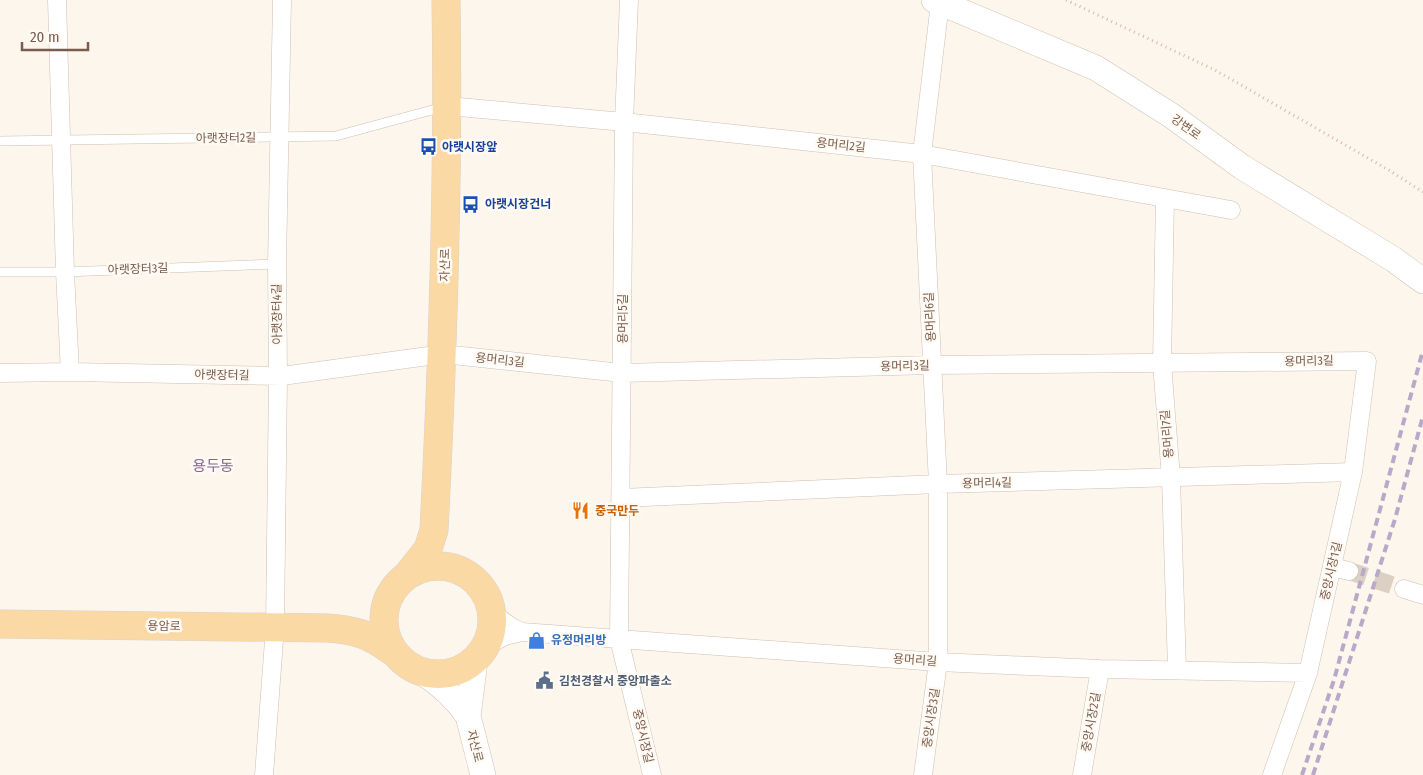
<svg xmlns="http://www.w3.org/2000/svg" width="1423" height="775" font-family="'Fira Sans Condensed','Noto Sans KR',sans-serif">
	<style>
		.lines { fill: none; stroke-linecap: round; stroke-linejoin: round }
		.street-tunnel { stroke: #dcd0c4; stroke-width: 18; stroke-dasharray: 18 9; stroke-linecap: butt }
		.lane-casing { stroke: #d1beb0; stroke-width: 10 }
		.street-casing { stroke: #d1beb0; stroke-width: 19 }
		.secondary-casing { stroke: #d6c0b0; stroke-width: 26 }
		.primary-casing { stroke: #dad1cd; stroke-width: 29 }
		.path { stroke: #d9b8a5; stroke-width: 3; stroke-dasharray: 1 4; stroke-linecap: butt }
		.lane { stroke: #fff; stroke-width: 9 }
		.street { stroke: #fff; stroke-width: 18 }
		.secondary { stroke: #fff; stroke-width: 25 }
		.primary { stroke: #fbd9a5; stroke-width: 28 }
		.rail { stroke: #b9a8c9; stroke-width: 4; stroke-dasharray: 8 5; stroke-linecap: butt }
		.labels { text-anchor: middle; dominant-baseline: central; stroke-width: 5; stroke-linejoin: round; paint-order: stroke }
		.street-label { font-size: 12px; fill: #7a5c4d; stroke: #fffaf3 }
		.transit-label { font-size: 12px; font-weight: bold; fill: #164399; stroke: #fffaf3; text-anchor: start }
		.food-label { font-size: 12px; font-weight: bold; fill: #c56008; stroke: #fffaf3; text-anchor: start }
		.shop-label { font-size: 12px; font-weight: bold; fill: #366cbe; stroke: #fffaf3; text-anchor: start }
		.service-label { font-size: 12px; font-weight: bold; fill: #4e5e75; stroke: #fffaf3; text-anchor: start }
		.quarter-label { font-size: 15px; fill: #846695; stroke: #fffaf3 }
	</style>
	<rect width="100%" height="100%" fill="#fdf6ec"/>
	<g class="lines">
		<!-- street-tunnel -->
		<path class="street-tunnel" d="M1349,571L1404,589"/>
		<defs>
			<path id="lane" d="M0,141L336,136L443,107
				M0,272H65L277,264"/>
			<path id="street" d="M57,0L65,272L70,372
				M629,0L624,122L619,639L652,775
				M448,106L624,122L922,154L1231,210
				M1165,198L1162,363L1171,478L1177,669
				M0,373L70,372L282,376L443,354L622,373L932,365L1367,361L1353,472L1308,673L1272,775
				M621,498L938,484L1353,472
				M1332,567L1349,571
				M1404,589L1423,595
				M491,610C501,621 509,627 522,632L938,662L1100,669L1308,673
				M486,646L505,636L522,632
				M264,775L275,627L278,376L277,264L282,0
				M923,775L938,662V484L922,154L940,3
				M1082,775L1100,669"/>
			<path id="secondary" d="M934,0L1096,68L1172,116L1242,167L1393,259L1423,281
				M475,661L468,716L483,775
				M423,673C442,685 455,697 468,716"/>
			<path id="primary" d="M384 620a54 54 0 1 1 108 0a54 54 0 1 1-108 0Z
				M409,573L428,549L434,530C443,353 449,177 446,0
				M0,624L327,628C356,630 369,634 393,652"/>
		</defs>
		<!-- lane casing -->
		<use href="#lane" class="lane-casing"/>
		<!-- street casing -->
		<use href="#street" class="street-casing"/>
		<!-- secondary casing -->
		<use href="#secondary" class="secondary-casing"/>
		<!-- primary casing -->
		<use href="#primary" class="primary-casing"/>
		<!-- path -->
		<path class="path" d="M1066,0L1215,70L1387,169L1423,192"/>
		<!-- lane -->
		<use href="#lane" class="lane"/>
		<!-- street -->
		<use href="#street" class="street"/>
		<!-- secondary -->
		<use href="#secondary" class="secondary"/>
		<!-- primary -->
		<use href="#primary" class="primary"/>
		<!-- rail -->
		<path class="rail" d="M1302,775L1334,680L1423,350
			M1313,775L1395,519L1423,416"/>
	</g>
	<!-- icons -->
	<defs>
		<symbol id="bus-bare" viewBox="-9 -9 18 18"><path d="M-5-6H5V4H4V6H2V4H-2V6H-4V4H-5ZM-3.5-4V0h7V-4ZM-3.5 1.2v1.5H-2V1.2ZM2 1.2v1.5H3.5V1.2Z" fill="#1a4fb4" stroke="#fffaf3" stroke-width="2.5" paint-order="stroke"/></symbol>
		<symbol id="restaurant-bare" viewBox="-9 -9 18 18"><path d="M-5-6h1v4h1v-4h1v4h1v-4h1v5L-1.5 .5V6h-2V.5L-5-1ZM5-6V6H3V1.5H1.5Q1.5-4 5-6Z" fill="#e8710a" stroke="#fffaf3" stroke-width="2.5" paint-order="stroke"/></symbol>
		<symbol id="shop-bare" viewBox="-9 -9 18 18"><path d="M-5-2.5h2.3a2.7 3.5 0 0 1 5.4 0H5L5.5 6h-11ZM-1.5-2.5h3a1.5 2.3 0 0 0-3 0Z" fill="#3f7fe0" stroke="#fffaf3" stroke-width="2.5" paint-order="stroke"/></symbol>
		<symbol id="civic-bare" viewBox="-9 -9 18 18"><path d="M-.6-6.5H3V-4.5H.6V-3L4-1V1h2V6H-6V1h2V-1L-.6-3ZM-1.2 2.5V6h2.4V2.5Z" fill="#5c6f8a" stroke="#fffaf3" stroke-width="2.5" paint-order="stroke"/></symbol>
	</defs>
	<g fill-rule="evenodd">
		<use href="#bus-bare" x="416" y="134" width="25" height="25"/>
		<use href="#bus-bare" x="458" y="192" width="25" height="25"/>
		<use href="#restaurant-bare" x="568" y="498" width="25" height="25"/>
		<use href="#shop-bare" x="524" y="628" width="25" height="25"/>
		<use href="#civic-bare" x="532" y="668" width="25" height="25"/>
	</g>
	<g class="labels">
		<!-- street labels -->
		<g class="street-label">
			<text transform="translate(1186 127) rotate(36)">강변로</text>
			<text transform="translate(226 138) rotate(-1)">아랫장터2길</text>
			<text transform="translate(841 145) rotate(6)">용머리2길</text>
			<text transform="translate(445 265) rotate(-89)">자산로</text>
			<text transform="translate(138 269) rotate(-2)">아랫장터3길</text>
			<text transform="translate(277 314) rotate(-91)">아랫장터4길</text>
			<text transform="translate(930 317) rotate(-93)">용머리6길</text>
			<text transform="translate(623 319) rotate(-90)">용머리5길</text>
			<text transform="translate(500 360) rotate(6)">용머리3길</text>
			<text transform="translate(1309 361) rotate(-1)">용머리3길</text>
			<text transform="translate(905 366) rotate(-1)">용머리3길</text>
			<text transform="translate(222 375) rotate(1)">아랫장터길</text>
			<text transform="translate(1167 434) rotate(-95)">용머리7길</text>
			<text transform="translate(987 483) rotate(-1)">용머리4길</text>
			<text transform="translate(1331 571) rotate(-77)">중앙시장1길</text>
			<text transform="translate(164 626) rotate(1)">용암로</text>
			<text transform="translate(915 660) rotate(4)">용머리길</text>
			<text transform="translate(931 718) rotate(-82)">중앙시장3길</text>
			<text transform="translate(1091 722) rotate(-80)">중앙시장2길</text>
			<text transform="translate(643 736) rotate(77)">중앙시장길</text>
			<text transform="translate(475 746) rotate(76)">자산로</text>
		</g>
		<!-- transit labels -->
		<g class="transit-label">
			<text x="442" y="147">아랫시장앞</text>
			<text x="485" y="204">아랫시장건너</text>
		</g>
		<!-- food labels -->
		<g class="food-label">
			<text x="595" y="511">중국만두</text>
		</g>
		<!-- shop labels -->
		<g class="shop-label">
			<text x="551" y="640">유정머리방</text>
		</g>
		<!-- service labels -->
		<g class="service-label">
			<text x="559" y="681">김천경찰서 중앙파출소</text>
		</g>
		<!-- quarter labels -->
		<g class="quarter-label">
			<text x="213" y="466">용두동</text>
		</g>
	</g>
	<!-- scale -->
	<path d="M22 42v8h66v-8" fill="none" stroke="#7a5c4d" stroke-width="2.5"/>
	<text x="30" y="42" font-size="15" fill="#7a5c4d" stroke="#fffaf3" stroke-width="4" paint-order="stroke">20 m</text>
</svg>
